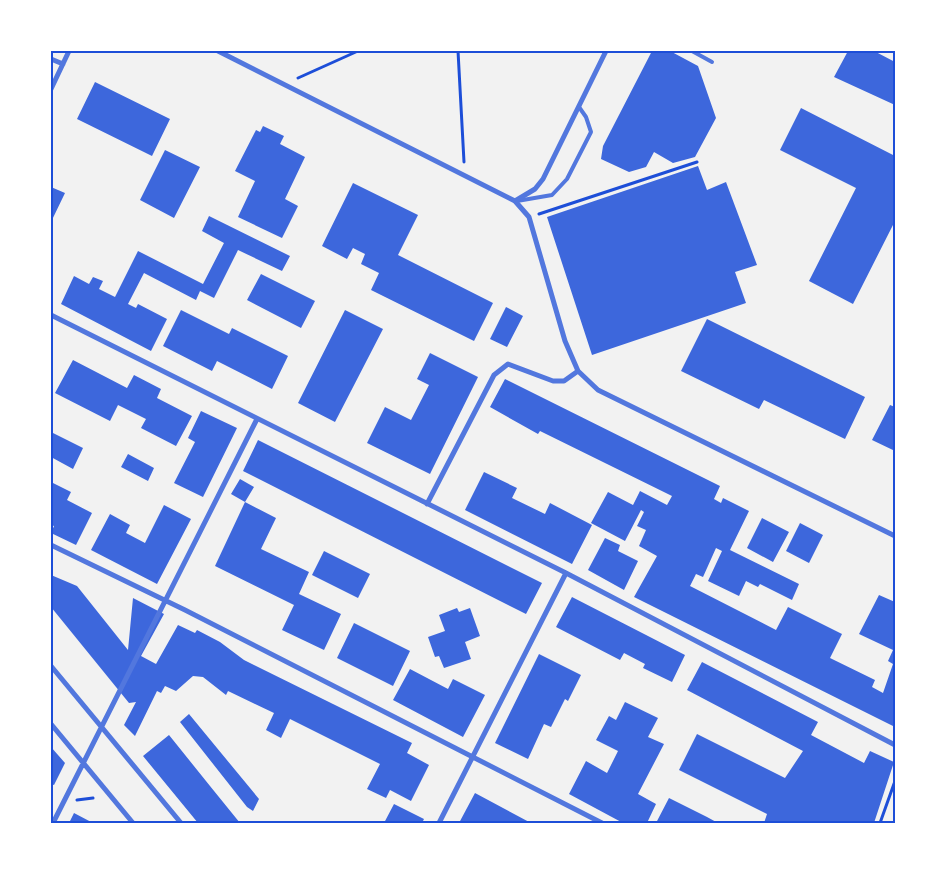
<svg xmlns="http://www.w3.org/2000/svg" width="946" height="874" font-family="'Open Sans',sans-serif">
	<style>
		.building { fill: #3d67dc }
		.lines { fill: none; stroke-linecap: round; stroke-linejoin: round }
		.path { stroke: #1d4ed8; stroke-width: 3 }
		.service { stroke: #5277de; stroke-width: 4 }
		.minor { stroke: #5277de; stroke-width: 5 }
		.neatline { fill: none; stroke: #1d4ed8; stroke-width: 2 }
	</style>
	<rect width="100%" height="100%" fill="#f2f2f2"/>
	<!-- building -->
	<path class="building" d="M652,51H670L698,66L716,118L695,157L673,163L654,152L646,167L629,172L601,159L603,146Z
		M848,51H874L895,62V105L834,77Z
		M95,82L170,119L152,156L77,119Z
		M801,108L895,156V221L853,304L809,281L856,188L780,150Z
		M263,126L284,136L280,144L305,157L285,199L298,206L282,238L238,217L255,181L235,171L256,130L260,132Z
		M165,150L200,167L174,218L140,200Z
		M698,166L707,190L726,182L757,265L735,272L746,303L592,355L547,217Z
		M353,183L418,215L398,255L493,303L474,341L371,290L379,273L361,264L365,254L353,248L347,259L322,246Z
		M51,187L65,193L51,222Z
		M209,216L290,256L282,271L238,250L214,298L200,291L196,300L144,273L128,304L136,308L138,304L167,319L151,351L61,304L74,276L89,284L93,277L103,281L99,289L115,297L138,251L203,284L224,243L202,231Z
		M261,274L315,301L301,328L247,300Z
		M506,307L523,316L507,347L490,339Z
		M181,310L229,334L232,328L288,356L272,389L217,361L212,371L163,346Z
		M345,310L383,329L335,422L298,403Z
		M707,319L865,397L845,439L764,400L759,409L681,371Z
		M430,353L478,377L430,474L367,443L385,407L411,420L429,385L417,379Z
		M73,360L127,388L134,375L161,389L157,398L192,416L176,446L141,428L146,419L118,405L110,421L55,393Z
		M505,379L720,486L714,499L721,503L723,498L749,511L730,550L799,584L792,600L760,584L758,587L746,581L739,596L708,581L722,551L716,548L703,577L696,574L690,586L776,630L788,607L842,634L830,658L875,680L872,687L883,693L893,664L888,661L893,650L859,634L879,595L895,602V727L634,597L657,556L639,546L646,530L637,526L644,512L641,510L625,541L591,523L608,492L633,505L640,491L667,505L672,496L540,431L538,434L490,407Z
		M890,405L895,407V451L872,440Z
		M201,411L237,428L203,497L174,483L195,442L188,438Z
		M51,432L83,448L73,469L51,457Z
		M258,440L542,583L526,614L243,471Z
		M128,454L154,468L148,481L121,467Z
		M484,472L517,488L512,498L545,514L550,503L592,525L572,564L465,510Z
		M240,479L254,487L245,502L231,494Z
		M51,482L71,492L67,500L92,513L76,545L51,533L54,526L51,525Z
		M245,502L276,518L261,549L309,572L299,594L341,614L324,650L282,630L294,605L215,566Z
		M164,505L191,519L157,584L91,550L110,514L130,525L126,533L145,543Z
		M762,518L789,532L773,562L747,548Z
		M800,523L823,535L809,563L786,551Z
		M605,538L620,545L618,551L638,561L624,590L588,570Z
		M324,551L370,574L358,598L312,575Z
		M51,575L77,586L128,650L133,598L164,614L141,656L156,664L178,625L195,633L197,630L220,642L244,660L412,743L407,753L429,765L411,801L390,790L386,798L367,789L380,764L290,719L281,738L266,730L274,713L228,691L226,695L203,677L193,676L176,691L165,686L161,693L157,691L135,736L124,725L136,702L129,703L51,607Z
		M572,597L685,655L672,682L643,668L645,664L624,653L620,660L556,627Z
		M457,608L459,612L470,608L480,636L465,642L471,659L444,668L439,656L435,657L428,637L445,631L439,615Z
		M354,623L410,651L393,686L337,658Z
		M539,654L581,675L568,701L565,699L551,727L544,724L528,759L495,743Z
		M702,662L818,722L811,735L864,763L870,751L894,762L874,823H764L767,814L679,770L697,734L785,778L803,751L687,690Z
		M410,669L448,689L453,679L485,695L463,737L393,700Z
		M625,702L658,718L648,737L664,744L638,794L656,804L647,823H623L569,794L586,761L607,773L618,751L596,740L609,716L616,720Z
		M189,714L259,799L253,811L247,807L180,722Z
		M169,735L210,786L240,823H198L143,756Z
		M51,747L65,763L54,785L51,784Z
		M475,793L531,823H459Z
		M669,798L707,817L718,823H656Z
		M394,804L424,819L422,823H384Z
		M74,813L93,823H69Z"/>
	<g class="lines">
		<!-- path -->
		<path class="path" d="M458,51L464,162
			M298,78L358,51
			M539,214L697,162
			M77,800L93,798
			M880,823L895,781"/>
		<!-- service -->
		<path class="service" d="M692,51L712,62
			M517,201L552,195L567,179L591,132L586,117L579,107"/>
		<!-- minor -->
		<path class="minor" d="M218,51L515,201L529,217L565,341L578,371L598,390L895,536
			M51,59L63,64
			M51,89L69,51
			M515,201L535,189L543,179L606,51
			M51,315L566,573L895,745
			M427,504L494,375L508,364L553,381H564L578,371
			M51,545L185,610L602,823
			M51,666L181,823
			M51,724L133,823
			M53,823L257,419
			M439,823L566,573"/>
	</g>
	<!-- border -->
	<rect width="946" height="874" fill="none" stroke="#ffffff" stroke-width="105"/>
	<rect x="52" y="52" width="842" height="770" class="neatline"/>
</svg>
